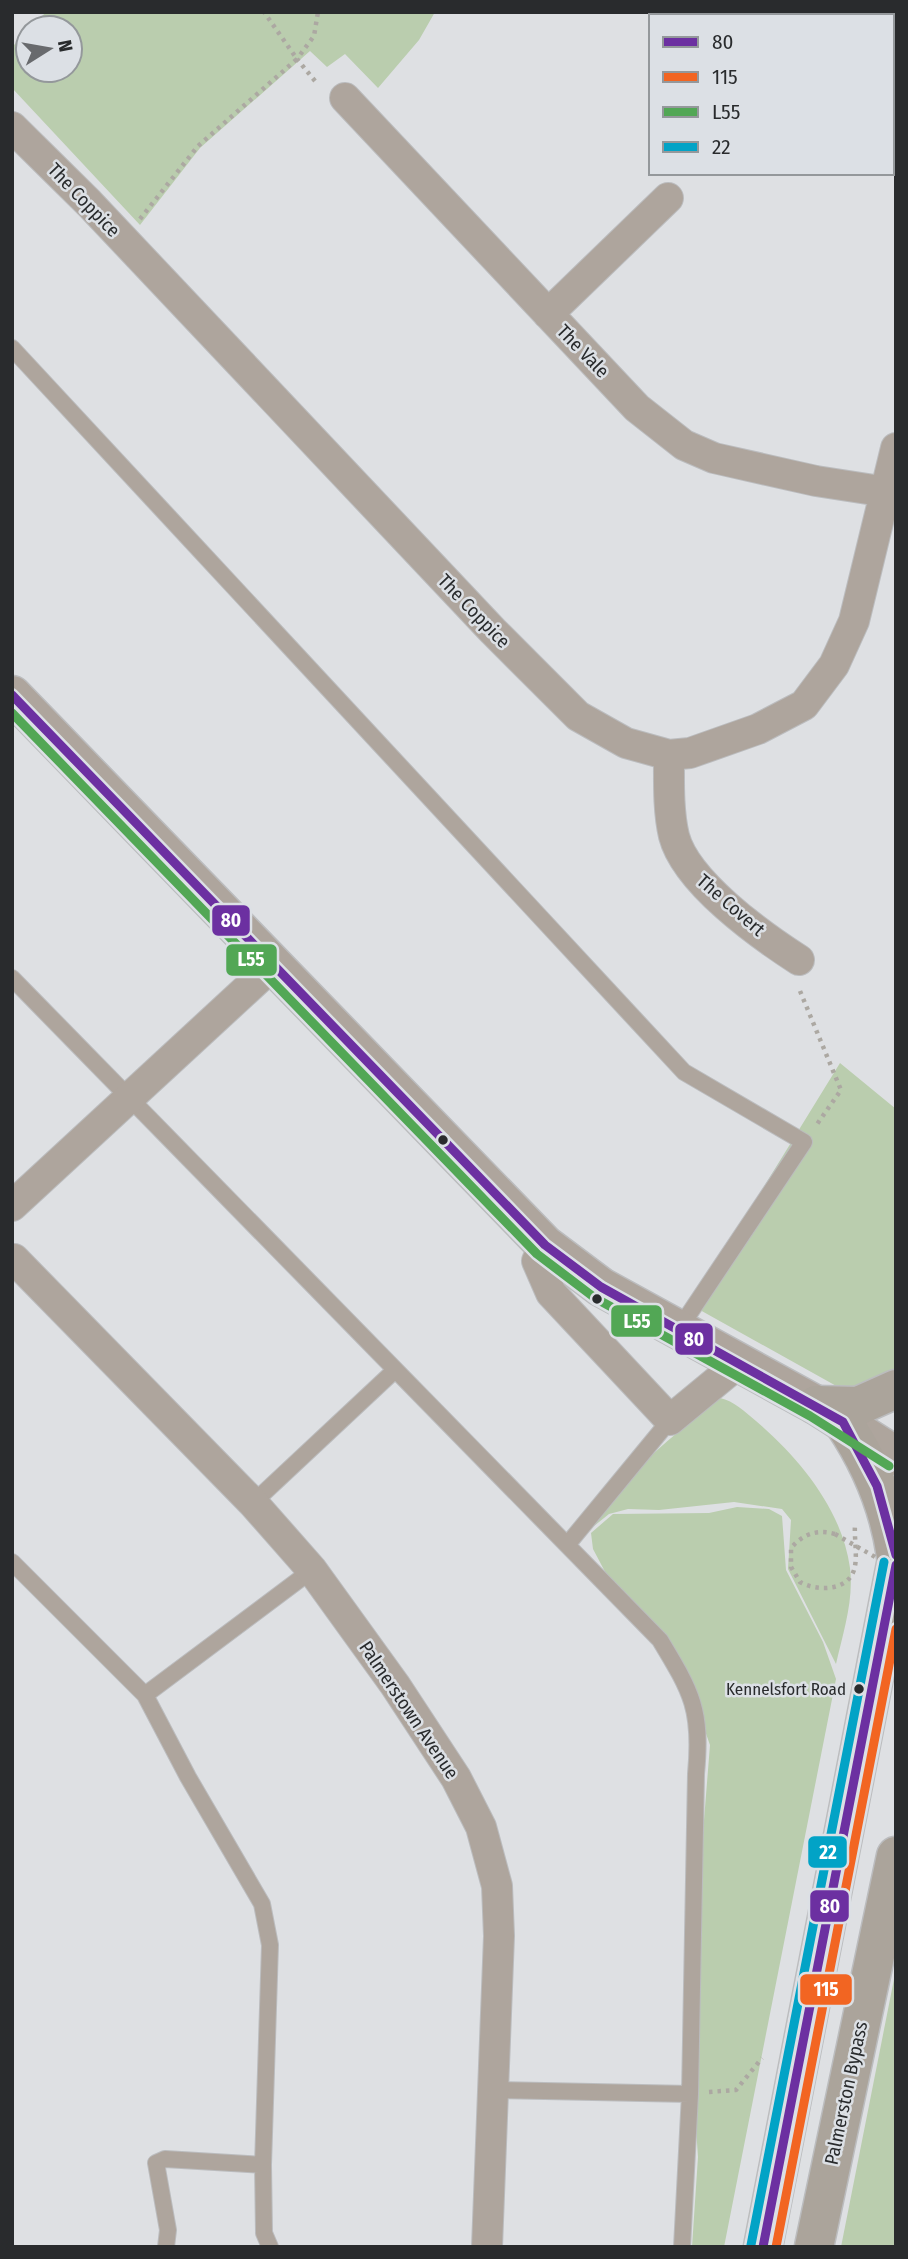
<svg xmlns="http://www.w3.org/2000/svg" width="908" height="2259" font-family="'Fira Sans Condensed',sans-serif">
	<style>
		.green { fill: #bacdae }
		.lines { fill: none; stroke-linecap: round; stroke-linejoin: round }
		.service-casing { stroke: #bbbcbe; stroke-width: 18 }
		.minor-casing { stroke: #bbbcbe; stroke-width: 32 }
		.tertiary-casing { stroke: #bbbcbe; stroke-width: 41 }
		.secondary-casing { stroke: #bbbcbe; stroke-width: 41 }
		.path { stroke: #aca8a2; stroke-width: 4.5; stroke-dasharray: 3.5 5; stroke-linecap: butt }
		.service { stroke: #aea59d; stroke-width: 16 }
		.minor { stroke: #aea59d; stroke-width: 30 }
		.tertiary { stroke: #aea59d; stroke-width: 38 }
		.secondary { stroke: #aba49b; stroke-width: 38 }
		.path-bridge { stroke: #aca8a2; stroke-width: 4.5; stroke-dasharray: 3.5 5; stroke-linecap: butt }
		.bus-1-casing { stroke: #dce0e5; stroke-width: 14 }
		.bus-2-casing { stroke: #dce0e5; stroke-width: 14 }
		.bus-3-casing { stroke: #dce0e5; stroke-width: 14 }
		.bus-4-casing { stroke: #dce0e5; stroke-width: 14 }
		.bus-1 { stroke: #6c30a1; stroke-width: 9 }
		.bus-2 { stroke: #f26522; stroke-width: 9 }
		.bus-3 { stroke: #52a755; stroke-width: 9 }
		.bus-4 { stroke: #02a3c6; stroke-width: 9 }
		.bus-dot { fill: #292b2d; stroke: #dce0e5; stroke-width: 2.5 }
		.labels { text-anchor: middle; dominant-baseline: central; stroke-width: 5; stroke-linejoin: round; paint-order: stroke }
		.bus-label { font-size: 17px; fill: #292b2d; stroke: #dce0e5; text-anchor: end }
		.street-label { font-size: 19px; fill: #292b2d; stroke: #dce0e5 }
		.line-badge { stroke: #dce0e5; stroke-width: 2.5 }
		.badge-label { font-size: 19px; text-anchor: middle; font-weight: bold; fill: #fff }
	</style>
	<rect width="100%" height="100%" fill="#dee0e3"/>
	<!-- green -->
	<path class="green" d="M46,12H435L419,40L378,88L345,54L327,67L310,51L200,148L140,225L12,88V47L28,31V70H70V28H31Z
		M840,1063L896,1109V1373L856,1397L691,1305Z
		M720,1398C734,1401 745,1412 756,1421C799,1458 842,1509 850,1568C854,1600 843,1633 836,1664L788,1569L791,1520L782,1509L734,1502L659,1510L628,1509L609,1514L594,1526C624,1473 674,1435 720,1398Z
		M737,1507L769,1509L782,1516L786,1570L823,1642L836,1679L724,2247H692L698,2157L695,2113L701,1858L710,1745L678,1654L648,1617L611,1583L593,1549L591,1533L613,1514L709,1513Z
		M896,1969V2247H841Z"/>
	<g class="lines">
		<defs>
			<path id="service" d="M12,348L684,1072L804,1142L679,1329
				M12,978L660,1640C692,1693 702,1710 696,1774L690,2094L682,2247
				M253,1503L394,1371
				M567,1545L670,1420
				M12,1562L145,1695L188,1777L262,1904L270,1945L263,2165L264,2233L270,2247
				M145,1695L312,1570
				M493,2090L690,2094
				M166,2247L168,2230L156,2163L165,2159L263,2165"/>
			<path id="minor" d="M880,12L890,16
				M345,98L637,408L684,445L714,458L816,481L887,492
				M12,127L89,203L493,631L578,716L626,743L669,755L690,753L758,729L804,705L834,665L854,621L896,448
				M548,314L668,198
				M669,755C669,781 668,811 674,836C686,882 760,935 799,960
				M12,1206L272,966
				M545,1245L537,1261L551,1293L670,1420L739,1363
				M14,1259L253,1503L312,1570L395,1685L456,1778L481,1827L497,1886L499,1936L487,2247"/>
			<path id="tertiary" d="M12,695L545,1245L601,1287L816,1405L896,1456"/>
			<path id="secondary" d="M816,1405L858,1406L896,1389
				M843,1422C870,1462 889,1507 896,1556
				M763,2247L896,1564
				M814,2247L896,1856"/>
		</defs>
		<!-- service casing -->
		<use href="#service" class="service-casing"/>
		<!-- minor casing -->
		<use href="#minor" class="minor-casing"/>
		<!-- tertiary casing -->
		<use href="#tertiary" class="tertiary-casing"/>
		<!-- secondary casing -->
		<use href="#secondary" class="secondary-casing"/>
		<!-- path -->
		<path class="path" d="M315,81L297,59L314,36L318,12
			M140,219L198,146L297,59L264,12
			M800,991L841,1090L815,1127
			M835,1534C817,1529 803,1534 791,1548V1567L800,1582C815,1591 847,1592 854,1570C858,1558 854,1538 855,1525
			M709,2092L736,2090L762,2058"/>
		<!-- service -->
		<use href="#service" class="service"/>
		<!-- minor -->
		<use href="#minor" class="minor"/>
		<!-- tertiary -->
		<use href="#tertiary" class="tertiary"/>
		<!-- secondary -->
		<use href="#secondary" class="secondary"/>
		<!-- path-bridge -->
		<path class="path-bridge" d="M835,1534L896,1569"/>
		<defs>
			<path id="bus-1" d="M12,695L545,1245L601,1287L843,1422L877,1486L896,1555
				M763,2247L896,1565"/>
			<path id="bus-2" d="M776,2247L896,1629"/>
			<path id="bus-3" d="M12,713L537,1254L595,1298L810,1416L889,1466"/>
			<path id="bus-4" d="M751,2245L884,1562"/>
		</defs>
		<!-- bus-1 casing -->
		<use href="#bus-1" class="bus-1-casing"/>
		<!-- bus-2 casing -->
		<use href="#bus-2" class="bus-2-casing"/>
		<!-- bus-3 casing -->
		<use href="#bus-3" class="bus-3-casing"/>
		<!-- bus-4 casing -->
		<use href="#bus-4" class="bus-4-casing"/>
		<!-- bus-1 -->
		<use href="#bus-1" class="bus-1"/>
		<!-- bus-2 -->
		<use href="#bus-2" class="bus-2"/>
		<!-- bus-3 -->
		<use href="#bus-3" class="bus-3"/>
		<!-- bus-4 -->
		<use href="#bus-4" class="bus-4"/>
	</g>
	<!-- markers -->
	<g class="bus-dot">
		<circle cx="443" cy="1140" r="6"/>
		<circle cx="597" cy="1299" r="6"/>
		<circle cx="859" cy="1689" r="6"/>
	</g>
	<g class="labels">
		<!-- bus labels -->
		<g class="bus-label">
			<text x="846" y="1689">Kennelsfort Road</text>
		</g>
		<!-- street labels -->
		<g class="street-label">
			<text transform="translate(84 200) rotate(46)">The Coppice</text>
			<text transform="translate(583 351) rotate(46)">The Vale</text>
			<text transform="translate(474 611) rotate(46)">The Coppice</text>
			<text transform="translate(731 905) rotate(41)">The Covert</text>
			<text transform="translate(409 1710) rotate(56)">Palmerstown Avenue</text>
			<text transform="translate(846 2093) rotate(-78)">Palmerston Bypass</text>
		</g>
	</g>
	<g class="line-badge">
		<rect x="211" y="904" width="40" height="33" rx="7" fill="#6c30a1"/>
		<rect x="225" y="943" width="53" height="34" rx="7" fill="#52a755"/>
		<rect x="610" y="1304" width="53" height="34" rx="7" fill="#52a755"/>
		<rect x="674" y="1322" width="40" height="34" rx="7" fill="#6c30a1"/>
		<rect x="807" y="1835" width="41" height="34" rx="7" fill="#02a3c6"/>
		<rect x="809" y="1889" width="41" height="34" rx="7" fill="#6c30a1"/>
		<rect x="799" y="1973" width="54" height="33" rx="7" fill="#f26522"/>
	</g>
	<g class="badge-label">
		<text x="231" y="927">80</text>
		<text x="251" y="966">L55</text>
		<text x="637" y="1328">L55</text>
		<text x="694" y="1346">80</text>
		<text x="828" y="1859">22</text>
		<text x="830" y="1913">80</text>
		<text x="826" y="1996">115</text>
	</g>
	<!-- border -->
	<rect width="908" height="2259" fill="none" stroke="#292b2d" stroke-width="28"/>
	<!-- legend -->
	<rect x="649" y="14" width="245" height="161" fill="#dce0e5" stroke="#94989b" stroke-width="2"/>
	<rect x="663" y="37" width="35" height="10" fill="#6c30a1" stroke="#94989b" stroke-width="2"/>
	<text x="712" y="49" font-size="21" fill="#292b2d">80</text>
	<rect x="663" y="72" width="35" height="10" fill="#f26522" stroke="#94989b" stroke-width="2"/>
	<text x="712" y="84" font-size="21" fill="#292b2d">115</text>
	<rect x="663" y="107" width="35" height="10" fill="#52a755" stroke="#94989b" stroke-width="2"/>
	<text x="712" y="119" font-size="21" fill="#292b2d">L55</text>
	<rect x="663" y="142" width="35" height="10" fill="#02a3c6" stroke="#94989b" stroke-width="2"/>
	<text x="712" y="154" font-size="21" fill="#292b2d">22</text>
	<!-- north arrow -->
	<g transform="translate(49 49) rotate(79)"><circle r="33" fill="#dce0e5" stroke="#94989b" stroke-width="2"/>
	<path d="M0-5L12 26L0 18L-12 26Z" fill="#686a6d"/>
	<text y="-10" font-size="19" font-weight="bold" text-anchor="middle" fill="#292b2d">N</text>
	</g>
</svg>
